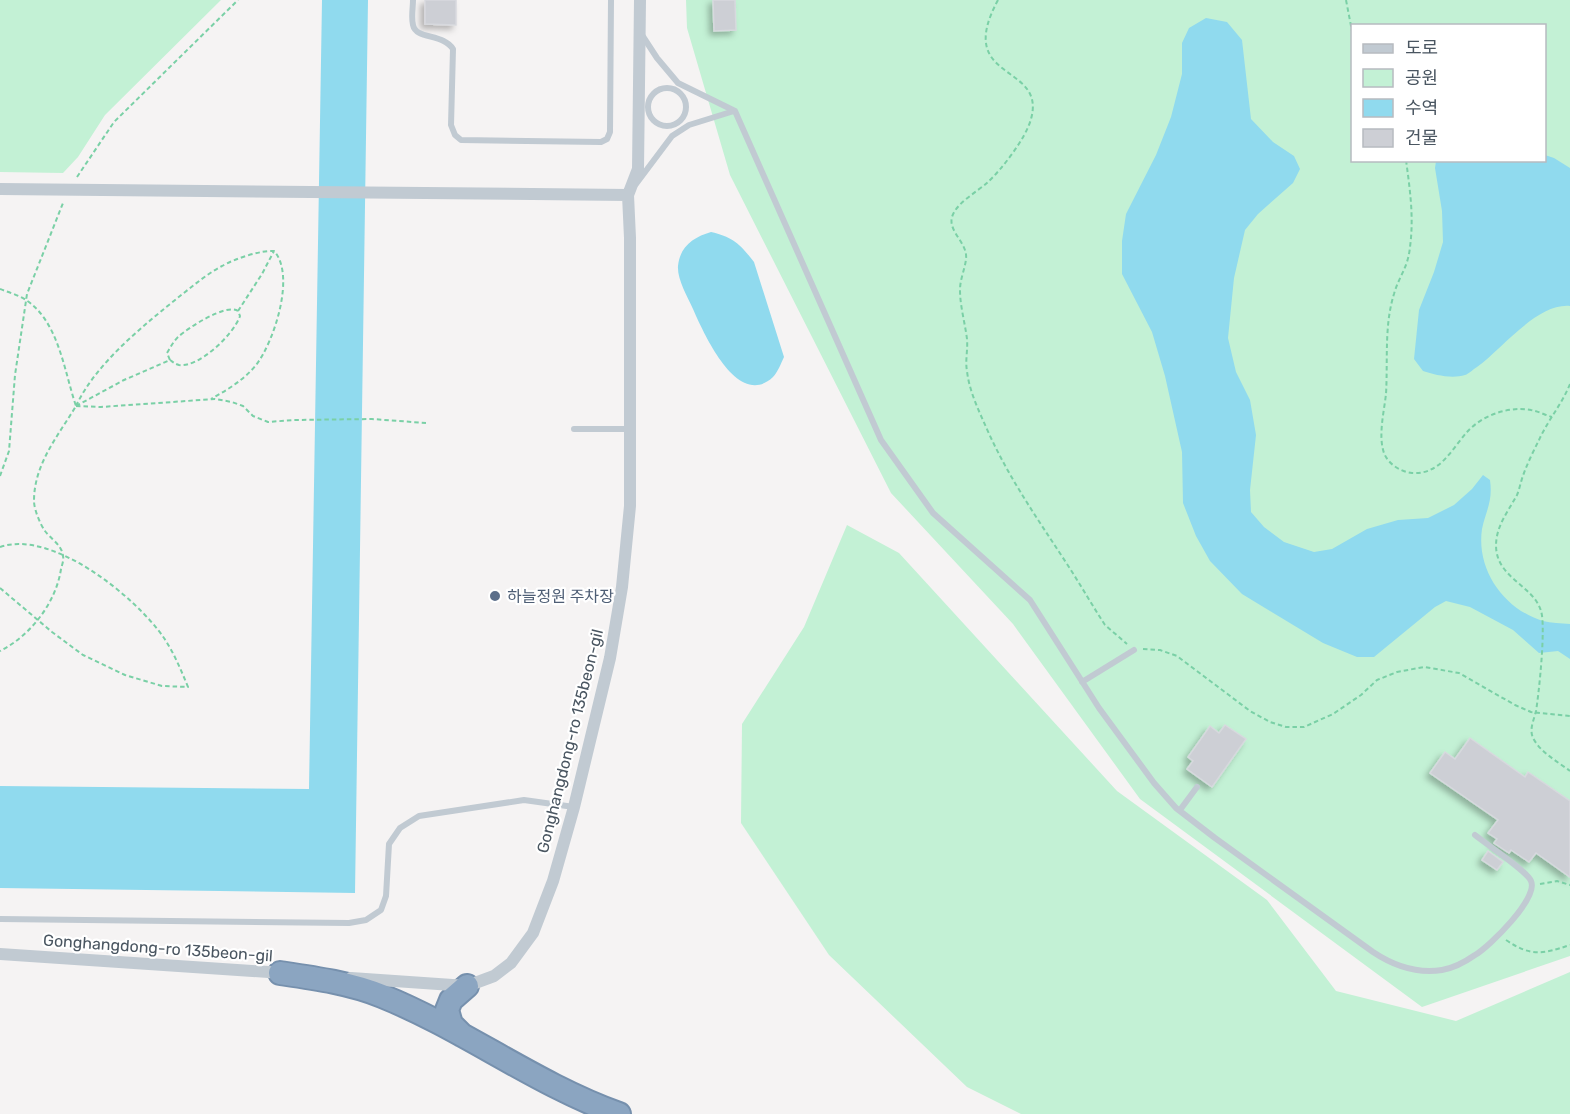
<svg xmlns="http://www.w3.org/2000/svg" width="1570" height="1114" font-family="Rubik,'Noto Sans KR',sans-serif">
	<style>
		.green { fill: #c3f1d5; fill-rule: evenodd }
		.water { fill: #90daee }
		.building { fill: #cdcfd5; stroke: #d7d9de; stroke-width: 1.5; filter: url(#shadow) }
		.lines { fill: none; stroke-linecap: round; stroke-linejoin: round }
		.highway-casing { stroke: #7690ad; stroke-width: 26 }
		.path { stroke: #7ad0a6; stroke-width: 2; stroke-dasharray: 4.5 3; stroke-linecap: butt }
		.lane { stroke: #c1cad2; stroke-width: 6 }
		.street { stroke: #c1cad2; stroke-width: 12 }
		.highway { stroke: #8ba5c1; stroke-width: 22 }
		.service-dot { fill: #5c6f8a; stroke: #fff; stroke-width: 2 }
		.labels { text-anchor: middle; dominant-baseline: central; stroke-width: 4.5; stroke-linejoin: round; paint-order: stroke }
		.service-label { font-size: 16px; fill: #4e5e75; stroke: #fff; text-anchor: start }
		.street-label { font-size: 16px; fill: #4a5661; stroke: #fff }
	</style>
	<defs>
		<filter id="shadow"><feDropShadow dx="-4" dy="4" stdDeviation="3" flood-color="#0004"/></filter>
	</defs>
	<rect width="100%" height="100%" fill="#f5f3f3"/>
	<!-- green -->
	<path class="green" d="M0,0H221L105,115L78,157L63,173L0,172Z
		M686,0H1570V956L1422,1007L1140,799L1013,624L891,493L730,175L687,28ZM1352,26H1544V160H1352Z
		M847,525L899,553L1117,791L1267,900L1336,991L1456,1021L1570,972V1114H1021L967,1087L829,955L741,823L742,724L804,627Z"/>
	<!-- water -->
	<path class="water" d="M322,0H368L355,893L0,888V786L309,789Z
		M1206,18L1227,22L1242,40L1251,119L1273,142L1294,156L1300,169L1293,183L1258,214L1245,230L1234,278L1228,338L1236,372L1250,400L1256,435L1250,490L1251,512L1264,527L1284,542L1314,552L1332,549L1367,529L1398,520L1428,518L1454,505L1472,489L1483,475L1490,480C1493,502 1486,510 1482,529C1476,570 1504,609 1543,621C1551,623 1561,623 1570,624V659L1558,651L1539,653L1513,630L1470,607L1446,601L1435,607L1374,657H1357L1323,643L1242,594L1210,561L1196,536L1183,503L1182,452L1165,376L1152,332L1122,274V241L1126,214L1156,155L1171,117L1182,74V43L1189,28Z
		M1545,155L1554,158L1570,168V306C1537,303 1502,349 1477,367C1473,369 1469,374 1465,375C1452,379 1435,375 1423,371L1414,359L1419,310L1434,272L1443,242L1442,211L1435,168L1436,161L1544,160Z
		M711,232C733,237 740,244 754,262L784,357C781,363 778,372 773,377C738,410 704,334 693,309C687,296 677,279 678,266C680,246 694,237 711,232Z"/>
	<!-- building -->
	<path class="building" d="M425,0H456V25L425,24Z
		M713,0H735L736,30L714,31Z
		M1225,725L1246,739L1212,787L1187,769L1193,761L1188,757L1210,726L1219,733Z
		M1470,738L1525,777L1528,772L1570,801V877L1536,853L1529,862L1511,850L1509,853L1494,843L1497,839L1488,833L1498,820L1430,773L1445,752L1455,759Z
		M1488,851L1503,862L1497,870L1482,860Z"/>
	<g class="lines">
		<defs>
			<path id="highway" d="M280,973C314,978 350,983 382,996C464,1029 535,1084 619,1114
				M462,1035L451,1024L447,1010L451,1000L467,986"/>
		</defs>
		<!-- highway casing -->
		<use href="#highway" class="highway-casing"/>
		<!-- path -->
		<path class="path" d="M998,0C953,83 1047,62 1031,119C1026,138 1002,169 988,182C977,192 956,203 952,217C948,232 968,243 966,259C965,269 960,279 960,290C960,306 965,323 967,339C968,350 965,361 967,371C969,390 978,409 986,427C1008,477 1037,518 1067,564C1080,584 1092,605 1105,625L1127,644
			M1346,0L1352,31
			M1406,160C1410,190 1414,217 1410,247C1408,268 1399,276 1394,294C1384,326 1388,360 1386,394C1384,412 1378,436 1384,453C1388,464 1401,472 1412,473C1441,475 1452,448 1468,431C1483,415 1509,406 1531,410C1538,411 1545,415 1552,417
			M77,177L114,122L238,0
			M0,289C8,292 18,295 26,300C59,322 64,371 76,406C58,436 34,464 34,501C34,509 40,524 45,531C51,539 62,545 63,556C64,560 62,565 61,569C56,603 30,636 0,651
			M238,311L262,274L274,251
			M1570,384C1562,404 1548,420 1539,440C1534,450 1528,462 1524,473C1521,480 1520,488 1517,495C1510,508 1500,521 1497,536C1489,577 1533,583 1541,611C1546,626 1539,693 1536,711C1534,720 1529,729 1533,738C1540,752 1558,762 1570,771
			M76,406C96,363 144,325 180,296C194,285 207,274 222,266C234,259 261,250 274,251C296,275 274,342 256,365C244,380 227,390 211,399
			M76,406L101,407L215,399L232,402L243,406L253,416L268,422L294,420L372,419L426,423
			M76,406L124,380L170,360L167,353C170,348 173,342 178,337C188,328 226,303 238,311L240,316C234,334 199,368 179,365C175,364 173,362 170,360
			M0,476L9,451L15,375L27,294L63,203
			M0,547C52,529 136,597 164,638C174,653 181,670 188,687L162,686L125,675L83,655L52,632L0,588
			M1143,649L1160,650L1177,656L1250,711L1270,722L1286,727H1304L1333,714L1361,695L1377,680L1397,672L1424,667L1459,673L1515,705L1531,712L1570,716
			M1540,884L1557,881L1570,885
			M1506,940C1531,957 1543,954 1570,945"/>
		<!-- lane -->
		<path class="lane" d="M413,0C413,8 411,17 413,25C416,40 443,33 453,49L451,125L455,135L461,140L601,142L607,139L610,132L611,0
			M642,35L657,58L678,83L735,111L881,440L933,513L1030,600L1099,708L1154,783L1176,808L1215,838L1373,952C1394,966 1416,974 1442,970C1454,968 1465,962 1475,955C1489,947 1539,898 1531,881C1527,871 1486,844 1475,835
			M648 107a19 19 0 1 1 38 0a19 19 0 1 1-38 0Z
			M636,184L672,136L689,125L734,111
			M574,429H630
			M1082,682L1134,650
			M1180,810L1197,787
			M0,919L349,923L366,920L381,910L386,896L389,844L400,828L419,816L524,800L574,807"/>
		<!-- street -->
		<path class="street" d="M0,189L628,195
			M0,954L283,973
			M351,978L467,986L494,976L511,963L533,933L553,881L574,807L610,658L622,587L630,506V238L628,195L638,169L640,0"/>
		<!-- highway -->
		<use href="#highway" class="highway"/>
	</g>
	<!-- markers -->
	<circle class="service-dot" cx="495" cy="596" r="6"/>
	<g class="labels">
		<!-- service labels -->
		<g class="service-label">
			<text x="507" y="596">하늘정원 주차장</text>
		</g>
		<!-- street labels -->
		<g class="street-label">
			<text transform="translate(570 741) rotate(-76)">Gonghangdong-ro 135beon-gil</text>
			<text transform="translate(158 948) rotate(4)">Gonghangdong-ro 135beon-gil</text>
		</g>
	</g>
	<!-- legend -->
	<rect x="1351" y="24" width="195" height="138" fill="#ffffff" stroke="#b7bbc0" stroke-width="1.5"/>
	<rect x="1363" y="44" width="30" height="9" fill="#c1cad2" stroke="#b7bbc0" stroke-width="1.5"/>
	<text x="1405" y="54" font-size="18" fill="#4a5661">도로</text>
	<rect x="1363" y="69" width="30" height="18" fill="#c3f1d5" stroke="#b7bbc0" stroke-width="1.5"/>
	<text x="1405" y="84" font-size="18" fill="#4a5661">공원</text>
	<rect x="1363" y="99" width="30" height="18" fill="#90daee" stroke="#b7bbc0" stroke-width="1.5"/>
	<text x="1405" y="114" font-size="18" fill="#4a5661">수역</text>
	<rect x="1363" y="129" width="30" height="18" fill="#cdcfd5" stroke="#b7bbc0" stroke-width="1.5"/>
	<text x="1405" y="144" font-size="18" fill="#4a5661">건물</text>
</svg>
